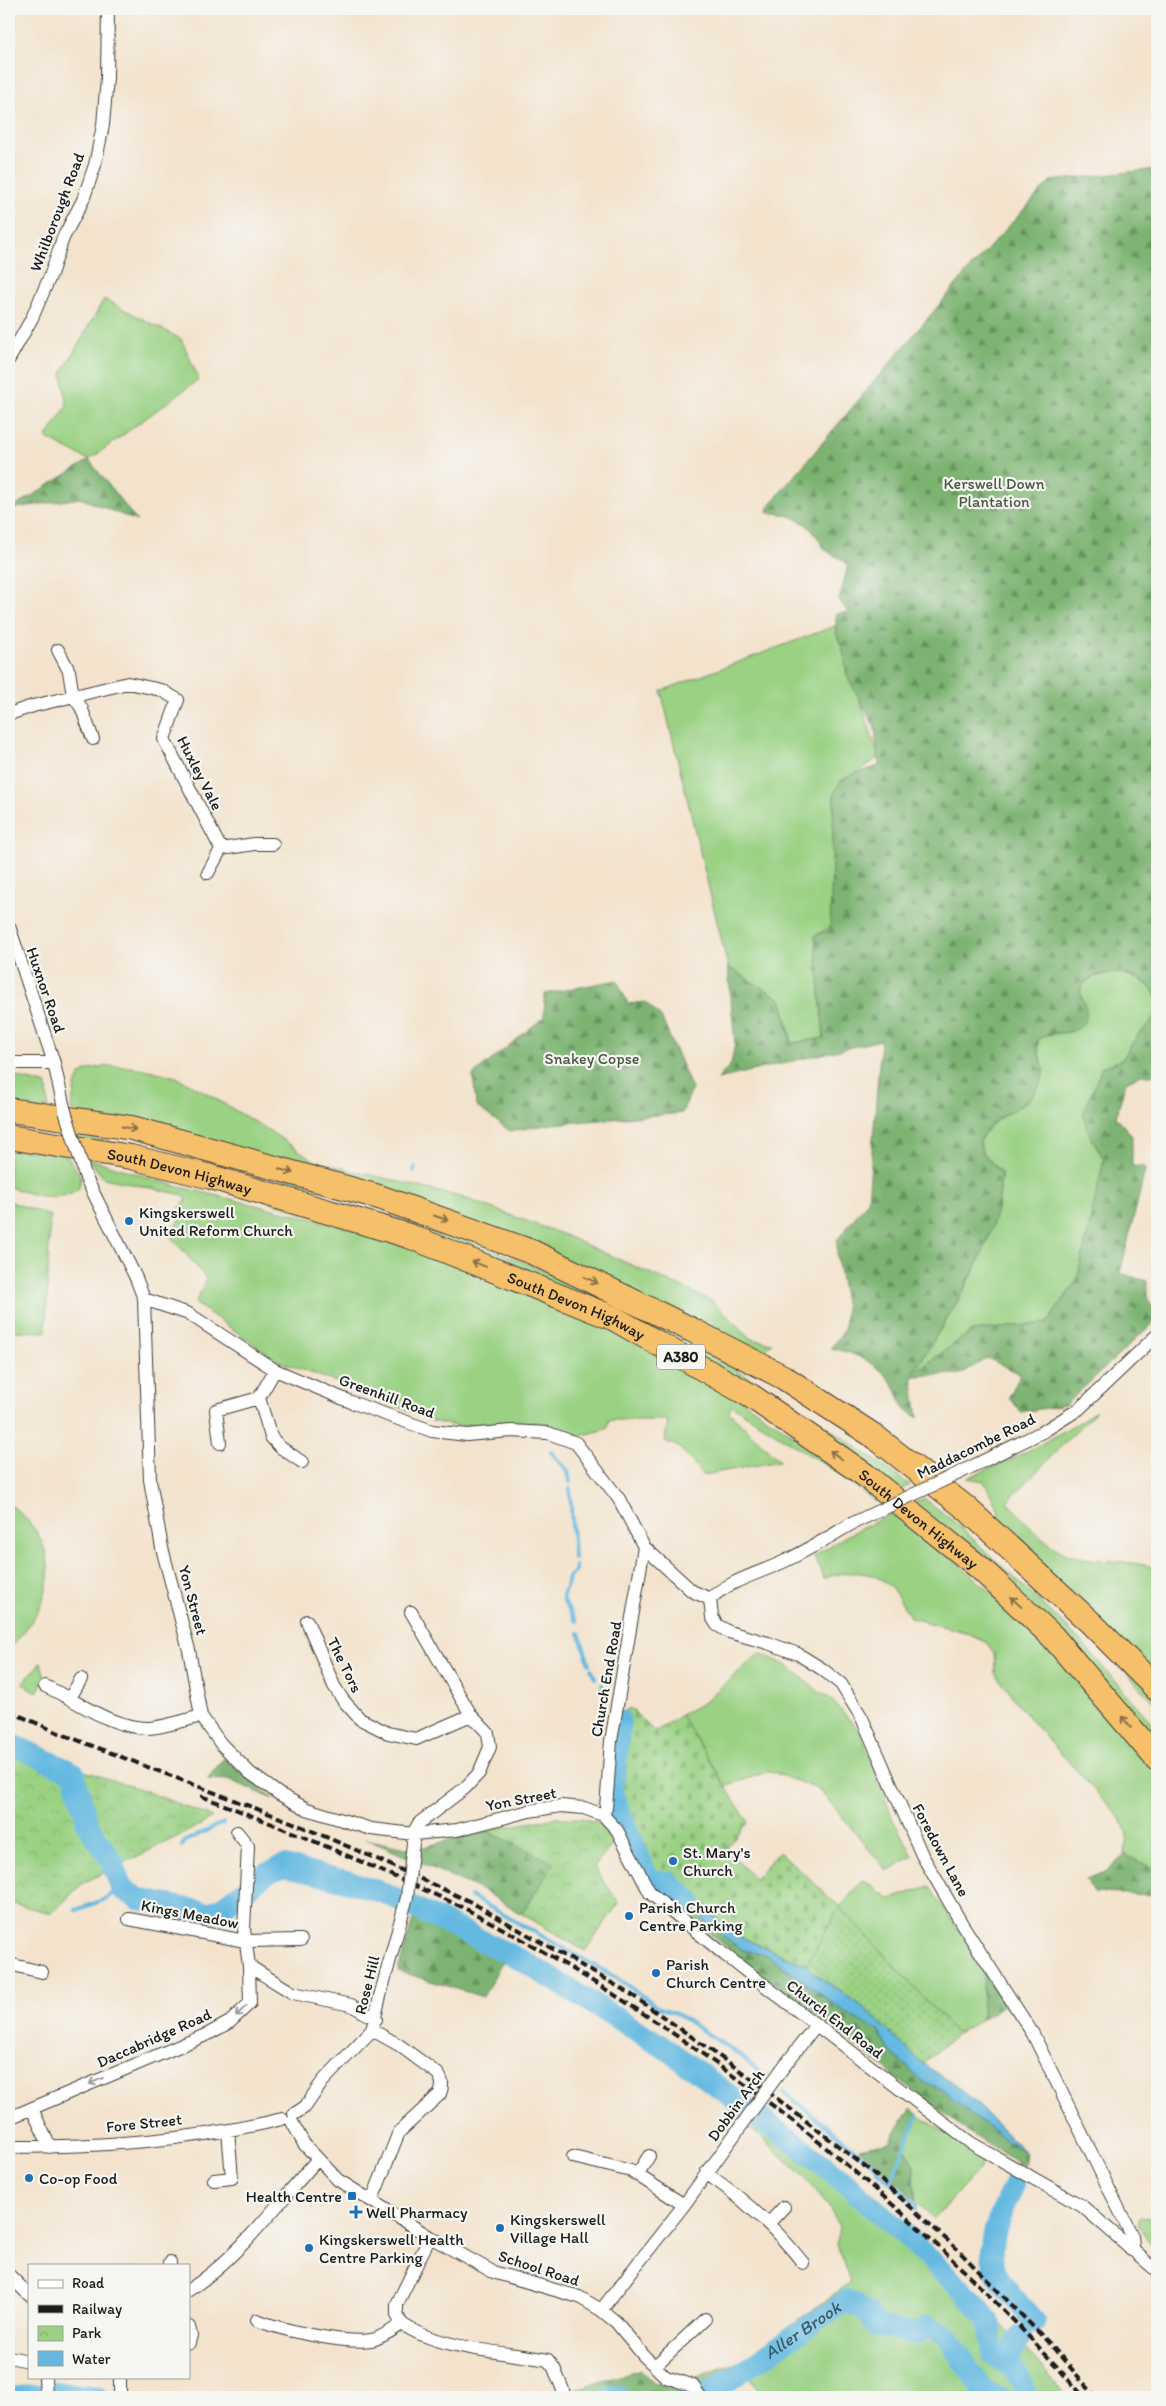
<svg xmlns="http://www.w3.org/2000/svg" width="1166" height="2406" font-family="Itim,sans-serif">
	<style>
		.grass { fill: #9ad183; stroke: #5b7650 }
		.forest { fill: url(#forest-firs); stroke: #4c6846 }
		.cemetery { fill: url(#cemetery-stones); stroke: #5b7650 }
		.park { fill: url(#park-crowns); stroke: #5b7650 }
		.garden { fill: url(#garden-dots); stroke: #5b7650 }
		.water { fill: #65b9e1; stroke: #406a7e }
		.lines { fill: none; stroke-linecap: round; stroke-linejoin: round }
		.stream { stroke: #65b9e1; stroke-width: 4 }
		.river { stroke: #65b9e1; stroke-width: 22 }
		.street-casing { stroke: #3c3a37; stroke-width: 14 }
		.highway-casing { stroke: #3c3a37; stroke-width: 26 }
		.street { stroke: #fff; stroke-width: 12 }
		.highway { stroke: #f6c06b; stroke-width: 24 }
		.rail { stroke: #1c1c1c; stroke-width: 4; stroke-dasharray: 8 4; stroke-linecap: butt }
		.street-bridge-casing { stroke: #3c3a37; stroke-width: 14; stroke-linecap: butt }
		.street-bridge { stroke: #fff; stroke-width: 12 }
		.oneway { stroke: #896e44 }
		.oneway2 { stroke: #999 }
		.poi-dot { fill: #1f6fb2; stroke: #f6f6f2; stroke-width: 2 }
		.labels { text-anchor: middle; dominant-baseline: central; stroke-width: 4.5; stroke-linejoin: round; paint-order: stroke }
		.shield { fill: #f6f6f2; stroke: #5d5d5c; stroke-width: 1 }
		.shield-label { font-size: 15px; font-weight: bold; fill: #1c1c1c }
		.street-label { font-size: 16px; fill: #1c1c1c; stroke: #f6f6f2 }
		.park-label { font-size: 16px; fill: #485b40; stroke: #f6f6f2 }
		.poi-label { font-size: 16px; fill: #1c1c1c; stroke: #f6f6f2; text-anchor: start }
		.water-label { font-size: 18px; font-style: italic; fill: #395b6b; stroke: #f6f6f2 }
	</style>
	<defs>
		<pattern id="forest-firs" width="22" height="20" patternUnits="userSpaceOnUse" patternTransform="scale(1.25)"><rect width="22" height="20" fill="#7bb371"/><path d="M5 1l3.5 6h-7zM16 11l3.5 6h-7z" fill="#64915c"/></pattern>
		<pattern id="cemetery-stones" width="16" height="16" patternUnits="userSpaceOnUse" patternTransform="scale(1.25)"><rect width="16" height="16" fill="#9ad183"/><path d="M2 7V4a2 2 0 0 1 4 0v3zM10 15v-3a2 2 0 0 1 4 0v3z" fill="#84b371"/></pattern>
		<pattern id="park-crowns" width="20" height="18" patternUnits="userSpaceOnUse" patternTransform="scale(1.25)"><rect width="20" height="18" fill="#9ad183"/><path d="M2 6a3 3 0 1 1 6 0M12 15a3 3 0 1 1 6 0" fill="none" stroke="#84b371"/></pattern>
		<pattern id="garden-dots" width="8" height="8" patternUnits="userSpaceOnUse" patternTransform="scale(1.25)"><rect width="8" height="8" fill="#9ad183"/><path d="M2 2h.1M6 6h.1" fill="none" stroke="#84b371" stroke-width="1.8" stroke-linecap="round"/></pattern>
	</defs>
	<rect width="100%" height="100%" fill="#f6f6f2"/>
	<filter id="ink" filterUnits="userSpaceOnUse"><feTurbulence type="fractalNoise" baseFrequency=".02" numOctaves="2"/><feDisplacementMap in="SourceGraphic" scale="10" xChannelSelector="R" yChannelSelector="G"/><feConvolveMatrix kernelMatrix="1 2 1 2 8 2 1 2 1" color-interpolation-filters="sRGB"/></filter>
	<filter id="wash" filterUnits="userSpaceOnUse"><feTurbulence type="fractalNoise" baseFrequency=".0096" numOctaves="4" result="noise"/><feDisplacementMap in="SourceGraphic" scale="20" xChannelSelector="R" yChannelSelector="G"/><feGaussianBlur stdDeviation="1.12" result="paint"/><feColorMatrix in="noise" values="0 0 0 0 0 0 0 0 0 0 0 0 0 0 0 0 0 1.4 0 .05"/><feComposite in="paint" operator="in"/></filter>
	<g filter="url(#wash)">
		<rect width="100%" height="100%" fill="#f3e3cd"/>
		<!-- grass -->
		<path class="grass" d="M104,299L181,339L199,379L89,460L46,438L67,406L62,373Z
			M835,626L879,757L837,787L831,926L815,936L824,1038L792,1043L783,1004L728,967L661,691Z
			M1109,973C1131,972 1165,986 1157,1014C1154,1023 1145,1028 1139,1034C1132,1041 1128,1052 1122,1060L1102,1067L1091,1137L1104,1159L1077,1281L1047,1323L972,1331L913,1374C949,1313 1001,1246 1001,1173L981,1150C974,1122 1013,1114 1028,1101C1034,1096 1040,1085 1042,1078C1047,1066 1035,1054 1038,1041L1044,1035L1071,1032L1086,1011L1080,993L1082,985L1094,977Z
			M113,1066L141,1068L176,1077L196,1087L268,1130L315,1161L464,1198L562,1234L712,1301L751,1339L772,1343L764,1351L766,1363L732,1352L588,1275L71,1110C77,1075 74,1069 113,1066Z
			M9,1075L47,1085L48,1108L9,1111Z
			M79,1134L399,1218L470,1240L588,1289L649,1319L760,1384L834,1431L910,1485L898,1491L619,1313L82,1142Z
			M9,1150L64,1152L81,1176L79,1188C57,1205 33,1194 9,1187Z
			M87,1158L176,1186L318,1220L408,1246L564,1304L721,1386L885,1497L876,1502L836,1472L731,1405L729,1412L780,1461L703,1475L679,1447L665,1441L668,1420H609L607,1429L579,1436L549,1424L517,1422L456,1426L435,1422L366,1393L278,1361L195,1303L207,1279L169,1234L180,1220L178,1209L187,1200L183,1195L104,1178Z
			M9,1201L50,1216L46,1332L9,1331Z
			M1096,1411L1007,1502C1023,1518 1050,1551 1073,1556C1101,1562 1129,1560 1157,1568V1706L993,1525L999,1511L984,1481L966,1478C1014,1461 1054,1438 1096,1411Z
			M924,1498L958,1525L1075,1635L1157,1729V1745L913,1503Z
			M9,1504C44,1529 59,1566 40,1607C33,1622 19,1637 9,1651Z
			M899,1510L1027,1625L1157,1769V1870L1125,1855L1127,1834L1121,1819L1032,1722L995,1673L994,1653L985,1641L965,1632L911,1618C903,1606 895,1588 882,1580C867,1570 840,1571 824,1579L814,1556L846,1536Z
			M760,1653L790,1667L819,1692L829,1697L860,1731L893,1820L913,1856L887,1871L820,1790L770,1771L725,1786L681,1715L704,1702Z
			M863,1880L891,1899L929,1886L984,1968L982,2019L957,2034L840,1907Z
			M764,2112C872,2203 977,2290 1068,2397H763L739,2362L851,2282L837,2243L839,2227L829,2206L806,2179L751,2128Z
			M918,2115L971,2149L982,2162L978,2170L934,2219L915,2200L914,2167L905,2148Z
			M1140,2217L1157,2219V2251L1138,2226Z"/>
		<!-- forest -->
		<path class="forest" d="M1157,169V999C1153,990 1147,982 1138,978C1123,970 1088,970 1080,989C1080,998 1088,1006 1086,1016C1082,1041 1050,1026 1038,1041C1035,1054 1047,1066 1042,1079C1031,1112 994,1109 980,1141L982,1153L1001,1173C1001,1247 948,1311 914,1373L972,1331L1047,1323L1077,1280L1104,1159L1091,1137L1083,1115L1102,1067L1122,1060L1138,1034L1147,1027L1157,1013V1075H1140L1126,1082L1116,1117L1132,1136V1166L1146,1167L1120,1273L1147,1281V1296L1157,1319L1065,1405L1021,1412L1009,1397L1021,1374L987,1358L961,1374L912,1376L918,1418C898,1405 903,1402 893,1385C879,1362 854,1353 831,1348L844,1330L846,1309L837,1256V1240L868,1201L881,1040L718,1079L731,1064L735,1044L728,967L781,999L792,1043L824,1038L815,936L830,929L834,793L841,781L851,775L879,766L875,728L847,676L843,650L836,633V614L848,612L839,600L848,565C842,557 832,556 826,550C821,545 819,538 814,533C803,519 787,513 769,513L768,507L967,272L1050,181Z
			M89,460L137,521L80,498L11,509Z
			M617,980L628,1004L645,1002L661,1017L692,1089L682,1113L553,1124L510,1131L476,1106L473,1075L544,1017L545,994Z
			M224,1758L273,1799L230,1780L207,1779Z
			M486,1830L554,1863L522,1914L484,1891L366,1839L406,1848L424,1847Z
			M1125,1855L1157,1870V1895L1094,1893L1086,1879L1106,1872Z
			M417,1906L508,1951L483,1997L398,1971Z
			M697,1913L740,1949L769,1956L852,2017L878,2030L890,2051L922,2081L941,2089L975,2118L1026,2153L1024,2166L968,2132L692,1920Z
			M984,1968L1008,2002L982,2019Z
			M910,2108L918,2115L905,2148L914,2167L915,2200L859,2148L890,2142Z
			M739,2362L750,2378L715,2397H708L699,2385L690,2379Z
			M641,2370L656,2384C672,2380 681,2383 690,2397H547Z"/>
		<!-- cemetery -->
		<path class="cemetery" d="M630,1708L655,1732L681,1715L748,1822L726,1849L755,1879L779,1851L840,1907L806,1965L741,1937L675,1887L667,1882L649,1880L616,1805L613,1788L620,1721L623,1712Z"/>
		<!-- park -->
		<path class="park" d="M41,1662L45,1678L37,1692L22,1684Z
			M9,1739L78,1769L140,1789L212,1817L201,1825L83,1883L52,1913L9,1903Z
			M557,1818H581L600,1823L615,1842L594,1867L619,1903L585,1951L522,1914L554,1863L486,1830Z"/>
		<!-- garden -->
		<path class="garden" d="M840,1907L957,2034L923,2064L864,2008L815,1974L806,1965Z"/>
		<!-- water -->
		<path class="water" d="M667,1882L741,1937L806,1965L815,1974L864,2008L923,2064L964,2091L1026,2153L975,2118L941,2089L922,2081L890,2051L878,2030L852,2017L769,1956L740,1949L688,1907Z"/>
		<g class="lines">
			<!-- stream -->
			<path class="stream" d="M414,1171L415,1167
				M551,1452L568,1471L570,1482
				M570,1489L574,1558
				M575,1566V1572L569,1577C568,1588 564,1588 563,1596C562,1603 572,1614 576,1621
				M579,1633L589,1664
				M591,1669L595,1678
				M602,1685L606,1694
				M182,1846L185,1841L223,1823
				M470,1896L615,1977L660,2008L674,2012L740,2055L761,2073
				M76,1910L103,1900L121,1888
				M784,2092L876,2167L878,2171L916,2205V2210
				M890,2182L918,2115
				M897,2228L904,2222"/>
			<!-- river -->
			<g class="river">
				<path d="M620,1721L613,1788L616,1805L649,1880L667,1882L690,1901"/>
				<path d="M9,1743L74,1773L88,1826L112,1861L121,1888L139,1899L209,1913L223,1907L267,1873L284,1866L346,1881L387,1894L523,1961L667,2049L825,2166L902,2232L957,2285L989,2320L993,2355C1011,2363 1022,2378 1028,2397"/>
				<path d="M1014,2185C1003,2209 986,2239 994,2266C999,2284 1023,2308 1035,2322"/>
				<path d="M1007,2361L1021,2335"/>
				<path d="M19,2397L63,2393L98,2397"/>
				<path d="M611,2397L616,2395L619,2397"/>
				<path id="s1" d="M688,2397L713,2391L847,2300L869,2313L876,2325L917,2334L928,2326L946,2334L983,2391L1000,2397"/>
			</g>
		</g>
	</g>
	<g filter="url(#ink)">
		<g class="lines">
			<defs>
				<path id="street" d="M9,359L32,318L51,274L63,238L83,200L95,165L103,125L107,78L108,9
					M58,650L69,671L73,696L81,707L93,739
					M9,714L33,706L128,683L161,690L178,700L164,739L221,849
					M208,873L221,849L254,844H273
					M9,926L54,1063L64,1108
					M9,1063H54
					M86,1178L136,1278L144,1299L150,1480L162,1548L189,1650L201,1716L221,1744L250,1773L279,1794L307,1809L371,1829L414,1834L457,1830L529,1811L561,1806L584,1808L603,1815L617,1830L650,1893L725,1955L939,2119L971,2143L1082,2206L1157,2271
					M144,1299L189,1314L275,1370L351,1402L432,1431L467,1435L511,1431L548,1433L576,1443L619,1499L644,1547L692,1591L710,1599
					M275,1370L259,1398L271,1437L280,1447L302,1462
					M220,1443L216,1410L259,1398
					M959,1473L1044,1431L1079,1409L1157,1335
					M710,1599L712,1617L717,1625L729,1632L768,1643L798,1654L822,1669L841,1684L862,1718L922,1855L962,1924L1033,2034L1132,2236L1133,2246L1131,2250
					M710,1599C728,1581 760,1573 783,1562C807,1551 829,1537 851,1524
					M411,1612L471,1715L488,1733L490,1747L479,1773L465,1788L419,1823L415,1830L413,1841
					M307,1621L334,1686L343,1700L360,1719L388,1733L416,1739L471,1715
					M45,1686C78,1701 111,1728 148,1728C165,1727 185,1720 201,1716
					M70,1698L81,1679
					M603,1815L606,1808L611,1741L644,1547
					M237,1832L248,1846L244,1929L249,1966L293,1993L351,2005L376,2019
					M129,1919L245,1941L301,1940
					M9,1964L42,1972
					M372,2030L399,2045L438,2074C443,2081 443,2086 440,2094L399,2132L372,2200
					M782,2069L816,2025
					M32,2109L50,2147
					M294,2114L305,2107L323,2081L372,2030L380,1996
					M9,2118L208,2034L230,2022L250,2003L249,1966
					M292,2122L304,2144L338,2180L430,2237L493,2272L579,2297L601,2310L616,2322L644,2356L666,2377L693,2386L700,2397
					M9,2147C99,2147 194,2141 282,2119
					M573,2157L631,2171L684,2205
					M706,2173C744,2199 775,2227 803,2263
					M637,2175L649,2156
					M214,2180L232,2178L228,2130
					M769,2223L784,2207
					M170,2262V2265
					M9,2275L29,2295
					M189,2290C240,2256 276,2205 317,2160
					M601,2310L684,2205L751,2112
					M257,2320C281,2330 352,2346 375,2339C384,2336 394,2329 402,2324C438,2349 505,2352 548,2360L554,2368L563,2390
					M402,2324L397,2315V2304L430,2237
					M189,2327L191,2335L189,2343
					M9,2357L29,2361
					M655,2366L705,2319
					M45,2377L46,2397
					M120,2377V2393"/>
				<g id="highway">
					<path d="M9,1110L132,1128L379,1197L532,1252L692,1330L783,1377L874,1436L966,1508L1091,1623L1157,1689"/>
					<path id="s2" d="M9,1137L131,1157L211,1177L409,1236L613,1318L751,1396L865,1475L914,1515L980,1568L1053,1637L1157,1759"/>
				</g>
			</defs>
			<!-- street casing -->
			<use href="#street" class="street-casing"/>
			<!-- highway casing -->
			<use href="#highway" class="highway-casing"/>
			<!-- street -->
			<use href="#street" class="street"/>
			<!-- highway -->
			<use href="#highway" class="highway"/>
			<!-- rail -->
			<path class="rail" d="M9,1711L59,1733L291,1822L377,1859L471,1902L629,1993L749,2077L872,2172L957,2249L1050,2344L1096,2397
				M201,1796C267,1821 332,1848 397,1878C420,1888 443,1898 466,1909C700,2032 910,2199 1084,2397"/>
			<defs>
				<path id="street-bridge" d="M64,1108L86,1178
					M851,1524L959,1473
					M380,1996L407,1897L413,1843
					M751,2112L782,2069"/>
			</defs>
			<!-- street-bridge casing -->
			<use href="#street-bridge" class="street-bridge-casing"/>
			<!-- street-bridge -->
			<use href="#street-bridge" class="street-bridge"/>
		</g>
		<!-- one-way arrows -->
		<defs><path id="oneway-shaft" d="M-6 0H5M1.5-3L5.5 0L1.5 3" fill="none" stroke-width="1.6" stroke-linecap="round" stroke-linejoin="round" transform="scale(1.25)"/></defs>
		<g class="oneway">
			<use href="#oneway-shaft" transform="translate(129 1128) rotate(11)"/>
			<use href="#oneway-shaft" transform="translate(286 1171) rotate(16)"/>
			<use href="#oneway-shaft" transform="translate(441 1218) rotate(19)"/>
			<use href="#oneway-shaft" transform="translate(479 1264) rotate(-158)"/>
			<use href="#oneway-shaft" transform="translate(591 1280) rotate(25)"/>
			<use href="#oneway-shaft" transform="translate(836 1455) rotate(-145)"/>
			<use href="#oneway-shaft" transform="translate(1016 1602) rotate(-137)"/>
			<use href="#oneway-shaft" transform="translate(1126 1722) rotate(-130)"/>
		</g>
		<g class="oneway2">
			<use href="#oneway-shaft" transform="translate(241 2011) rotate(137)"/>
			<use href="#oneway-shaft" transform="translate(96 2081) rotate(157)"/>
		</g>
	</g>
	<!-- markers -->
	<g class="poi-dot">
		<circle cx="129" cy="1221" r="5"/>
		<circle cx="673" cy="1861" r="5"/>
		<circle cx="629" cy="1916" r="5"/>
		<circle cx="656" cy="1973" r="5"/>
		<circle cx="29" cy="2178" r="5"/>
		<rect x="347" y="2191" width="10" height="10" rx="2.5"/>
		<path d="M353.5 2204.5h5v5h5v5h-5v5h-5v-5h-5v-5h5z"/>
		<circle cx="500" cy="2228" r="5"/>
		<circle cx="309" cy="2248" r="5"/>
	</g>
	<g class="labels">
		<!-- shield labels -->
		<rect class="shield" x="657" y="1344.5" width="48" height="25" rx="4"/>
		<g class="shield-label">
			<text x="681" y="1357">A380</text>
		</g>
		<!-- street labels -->
		<g class="street-label">
			<text transform="translate(57 212) rotate(-69)">Whilborough Road</text>
			<text transform="translate(200 773) rotate(63)">Huxley Vale</text>
			<text transform="translate(46 990) rotate(71)">Huxnor Road</text>
			<text stroke="none"><textPath href="#s2" startOffset="174">South Devon Highway</textPath></text>
			<text stroke="none"><textPath href="#s2" startOffset="594">South Devon Highway</textPath></text>
			<text transform="translate(387 1396) rotate(20)">Greenhill Road</text>
			<text transform="translate(976 1446) rotate(-26)">Maddacombe Road</text>
			<text stroke="none"><textPath href="#s2" startOffset="999">South Devon Highway</textPath></text>
			<text transform="translate(193 1600) rotate(75)">Yon Street</text>
			<text transform="translate(345 1665) rotate(64)">The Tors</text>
			<text transform="translate(606 1679) rotate(-80)">Church End Road</text>
			<text transform="translate(521 1799) rotate(-11)">Yon Street</text>
			<text transform="translate(941 1850) rotate(62)">Foredown Lane</text>
			<text transform="translate(190 1914) rotate(11)">Kings Meadow</text>
			<text transform="translate(367 1985) rotate(-76)">Rose Hill</text>
			<text transform="translate(835 2019) rotate(38)">Church End Road</text>
			<text transform="translate(154 2038) rotate(-24)">Daccabridge Road</text>
			<text transform="translate(736 2105) rotate(-54)">Dobbin Arch</text>
			<text transform="translate(144 2123) rotate(-6)">Fore Street</text>
			<text transform="translate(539 2268) rotate(18)">School Road</text>
		</g>
		<!-- park labels -->
		<g class="park-label">
			<text x="994" y="483">Kerswell Down<tspan x="994" dy="18">Plantation</tspan></text>
			<text x="592" y="1058">Snakey Copse</text>
		</g>
		<!-- poi labels -->
		<g class="poi-label">
			<text x="139" y="1212">Kingskerswell<tspan x="139" dy="18">United Reform Church</tspan></text>
			<text x="683" y="1852">St. Mary's<tspan x="683" dy="18">Church</tspan></text>
			<text x="639" y="1907">Parish Church<tspan x="639" dy="18">Centre Parking</tspan></text>
			<text x="666" y="1964">Parish<tspan x="666" dy="18">Church Centre</tspan></text>
			<text x="39" y="2178">Co-op Food</text>
			<text x="342" y="2196" text-anchor="end">Health Centre</text>
			<text x="366" y="2212">Well Pharmacy</text>
			<text x="510" y="2219">Kingskerswell<tspan x="510" dy="18">Village Hall</tspan></text>
			<text x="319" y="2239">Kingskerswell Health<tspan x="319" dy="18">Centre Parking</tspan></text>
		</g>
		<!-- water labels -->
		<g class="water-label">
			<text stroke="none"><textPath href="#s1" startOffset="134">Aller Brook</textPath></text>
		</g>
	</g>
	<!-- margin -->
	<rect width="1166" height="2406" fill="none" stroke="#f6f6f2" stroke-width="30"/>
	<!-- legend -->
	<rect x="28" y="2264" width="162" height="115" fill="#f6f6f2" stroke="#9f9f9c"/>
	<rect x="38" y="2280" width="25" height="8" fill="#ffffff" stroke="#9f9f9c"/>
	<text x="72" y="2288" font-size="15" fill="#1c1c1c">Road</text>
	<rect x="38" y="2305" width="25" height="8" fill="#1c1c1c" stroke="#9f9f9c"/>
	<text x="72" y="2314" font-size="15" fill="#1c1c1c">Railway</text>
	<rect x="38" y="2326" width="25" height="15" fill="url(#park-crowns)" stroke="#9f9f9c"/>
	<text x="72" y="2338" font-size="15" fill="#1c1c1c">Park</text>
	<rect x="38" y="2351" width="25" height="15" fill="#65b9e1" stroke="#9f9f9c"/>
	<text x="72" y="2364" font-size="15" fill="#1c1c1c">Water</text>
</svg>
